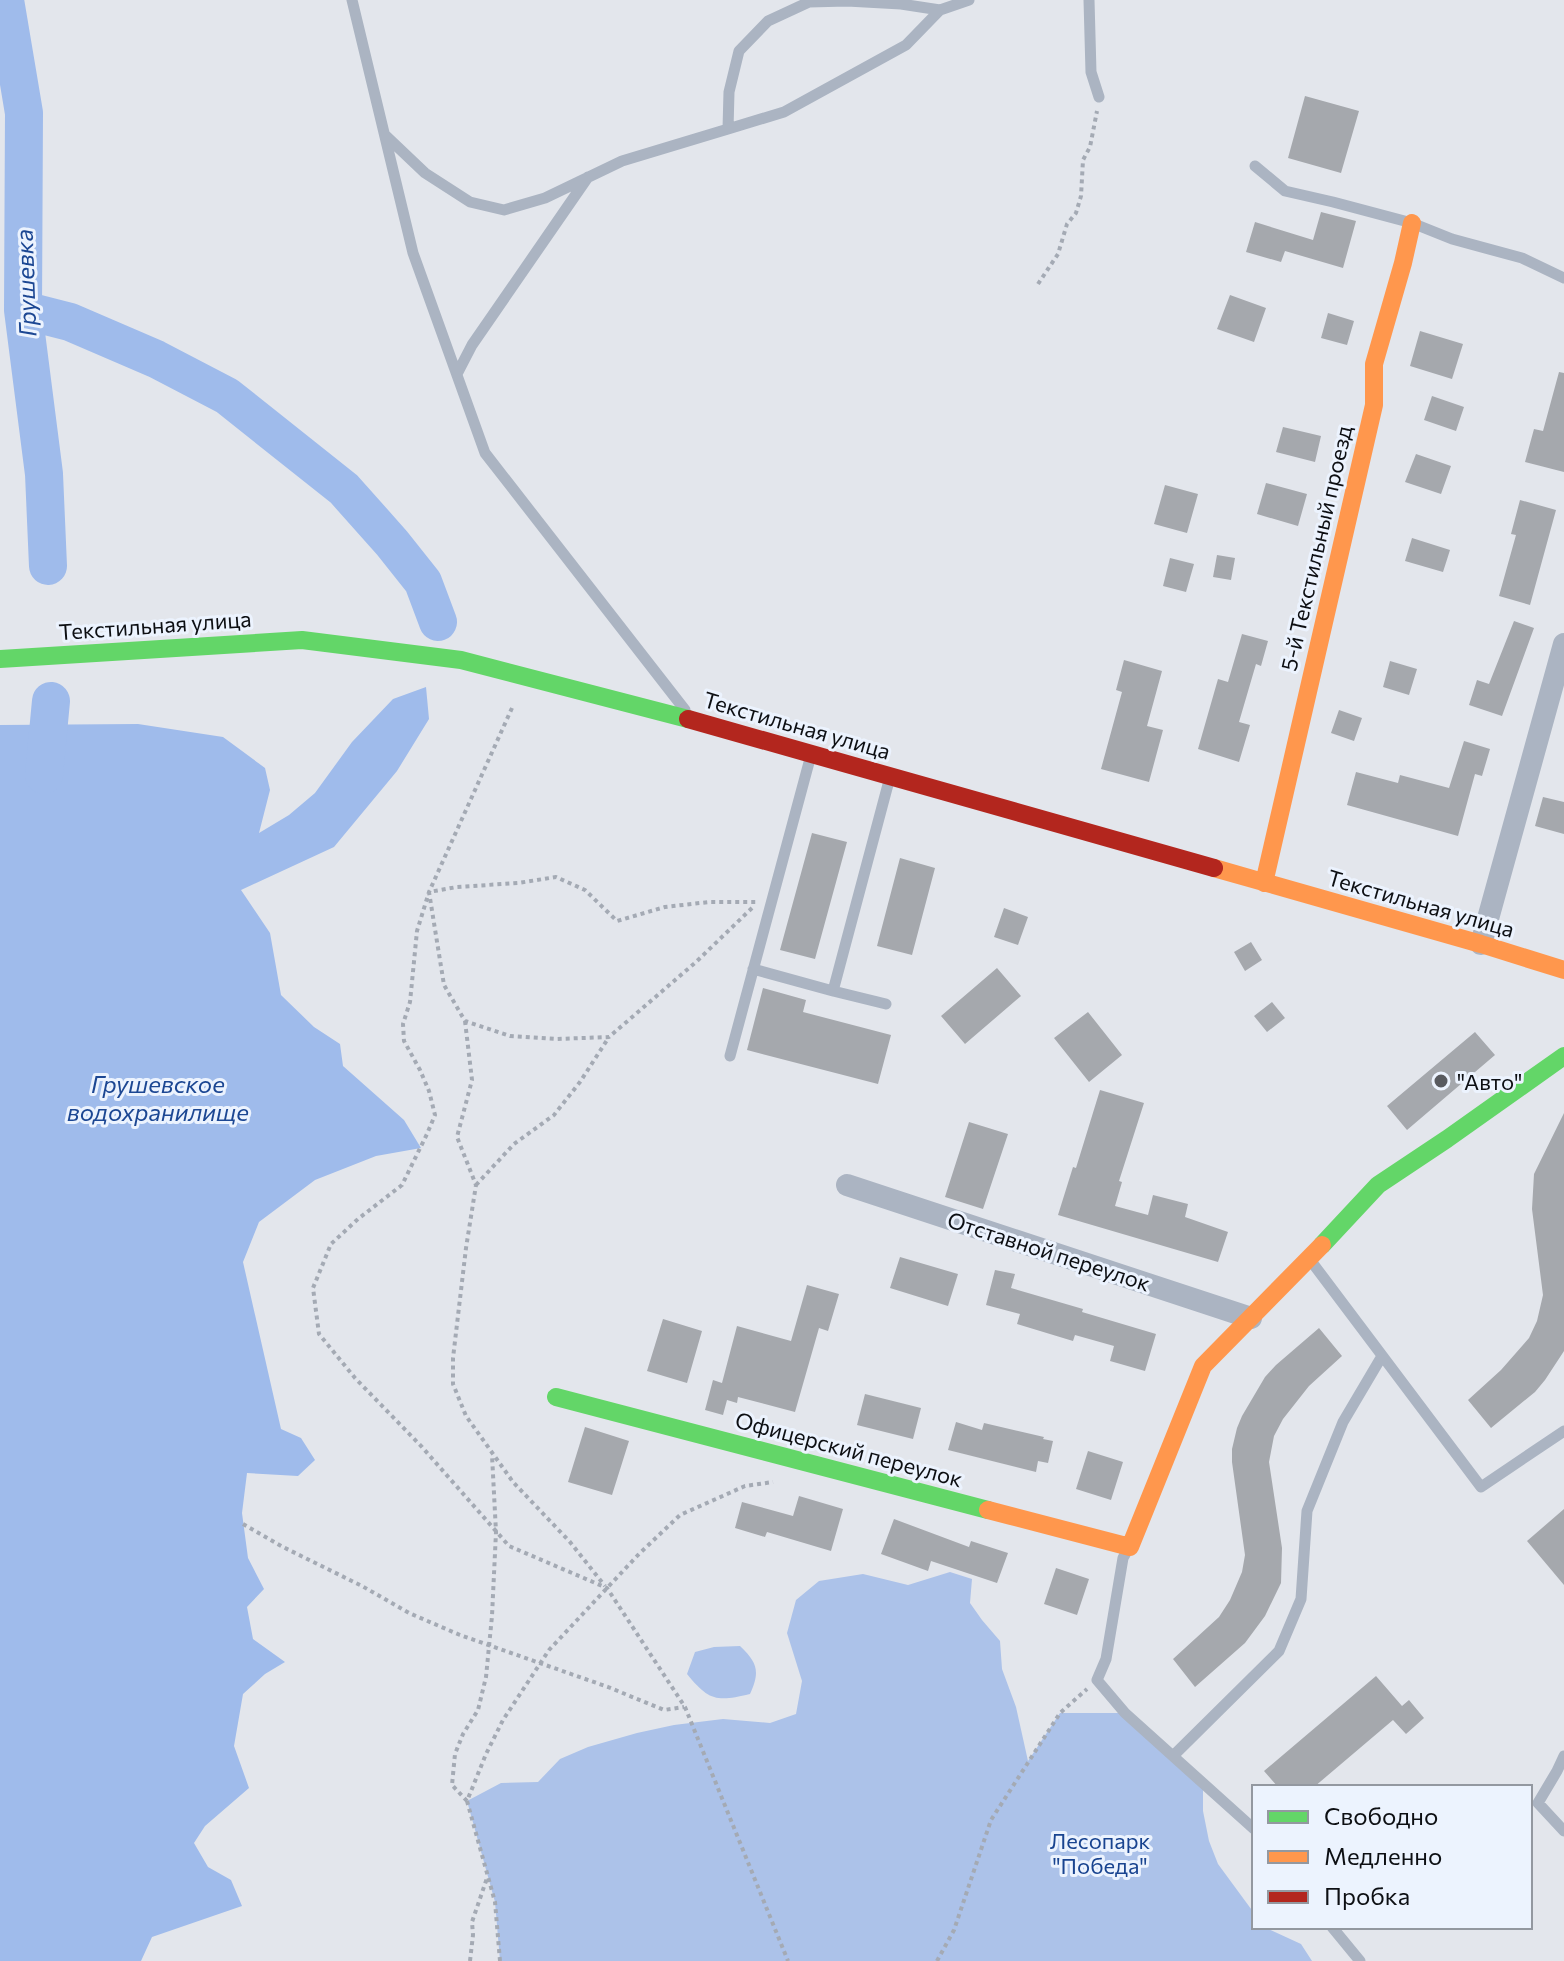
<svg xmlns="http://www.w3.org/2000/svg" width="1564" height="1961" font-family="Commissioner,sans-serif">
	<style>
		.forest { fill: #acc2e9 }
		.water { fill: #9fbbeb }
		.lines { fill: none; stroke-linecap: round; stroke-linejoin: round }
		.river { stroke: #9fbbeb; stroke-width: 38 }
		.building { fill: #a5a8ad }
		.path { stroke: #a4aab4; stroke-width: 4; stroke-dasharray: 4 4; stroke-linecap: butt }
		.lane { stroke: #abb4c2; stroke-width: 11 }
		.street { stroke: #abb4c2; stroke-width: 22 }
		.fast { stroke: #63d668; stroke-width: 18 }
		.slow { stroke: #ff974d; stroke-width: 18 }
		.jam { stroke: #b3261e; stroke-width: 18 }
		.poi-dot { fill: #585a5f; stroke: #ecf3fe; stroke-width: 3 }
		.labels { text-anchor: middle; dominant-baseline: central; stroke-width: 6; stroke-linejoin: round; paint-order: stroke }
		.street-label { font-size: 22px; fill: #0d0f13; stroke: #ecf3fe }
		.poi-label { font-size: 22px; fill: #0d0f13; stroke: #ecf3fe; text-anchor: start }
		.park-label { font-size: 22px; fill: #194490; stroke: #ecf3fe }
		.water-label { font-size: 24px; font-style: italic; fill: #1c4793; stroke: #ecf3fe }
	</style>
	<rect width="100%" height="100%" fill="#e3e6ec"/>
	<!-- forest -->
	<path class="forest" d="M950,1572L972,1579L970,1603L982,1620L1000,1641L1002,1669L1016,1707L1028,1761L1060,1713H1125L1203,1783V1811L1209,1841L1218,1864L1254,1913V1927H1264L1301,1944L1312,1961H500L495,1902L467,1801L501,1783L538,1782L560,1759L588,1747L637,1733L674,1725L723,1719L770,1723L796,1714L802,1681L787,1633L796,1600L819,1581L863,1574L908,1585Z
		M740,1646C758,1663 760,1672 750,1694C717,1702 709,1701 687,1674L695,1652L714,1647Z"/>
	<!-- water -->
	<path class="water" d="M426,687L429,719L397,771L334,847L241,890L270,933L281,995L314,1027L340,1044L343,1066L404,1120L421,1148L376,1156L315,1180L259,1222L243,1262L281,1429L301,1438L315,1460L298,1476L247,1473L242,1513L248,1558L264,1589L247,1607L253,1639L285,1662L265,1674L243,1694L234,1746L249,1788L205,1826L194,1843L208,1867L231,1880L242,1906L152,1937L141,1961H0V725L138,724L223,737L265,768L270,790L259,833L289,815L315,793L352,742L393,699Z"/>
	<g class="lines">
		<!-- river -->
		<path class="river" d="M5,0L24,113L23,310L44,474L48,566
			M23,310L70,322L156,359L227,396L344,489L392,543L423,582L438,622
			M44,775L51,701"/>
	</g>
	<!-- building -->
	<path class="building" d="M1305,96L1359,111L1341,173L1288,158Z
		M1321,212L1356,221L1343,268L1285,251L1281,262L1246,252L1255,222L1313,240Z
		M1230,295L1266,308L1254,342L1217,329Z
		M1328,313L1354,321L1347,345L1321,338Z
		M1420,331L1463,344L1452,379L1410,366Z
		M1559,372L1564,373V472L1525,462L1534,429L1543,431Z
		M1432,396L1464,407L1456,431L1424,420Z
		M1283,427L1321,436L1315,462L1276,452Z
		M1416,454L1451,466L1441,494L1405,482Z
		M1266,483L1307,494L1298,526L1257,514Z
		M1165,485L1198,494L1187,533L1154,524Z
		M1520,500L1556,510L1530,605L1499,596L1516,535L1511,534Z
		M1412,538L1450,550L1443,572L1405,561Z
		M1217,555L1235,558L1231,580L1213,577Z
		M1170,558L1194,564L1186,592L1163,586Z
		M1514,621L1534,628L1502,716L1469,705L1477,680L1489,684Z
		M1242,634L1268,641L1261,666L1256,664L1239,722L1250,725L1239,762L1198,749L1218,679L1228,682Z
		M1124,660L1162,671L1147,726L1163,730L1149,782L1101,769L1122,692L1116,690Z
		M1390,661L1417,669L1409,695L1383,687Z
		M1339,710L1362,718L1354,741L1331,733Z
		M1464,741L1490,749L1482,776L1475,774L1458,836L1347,805L1356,772L1398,783L1400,775L1449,788Z
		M1543,797L1564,802V834L1535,826Z
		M812,833L847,842L815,959L780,950Z
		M900,858L935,868L912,955L877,946Z
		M1004,908L1028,917L1018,945L994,937Z
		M1251,942L1262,960L1245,971L1234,952Z
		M997,968L1021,996L965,1044L941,1016Z
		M763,988L806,1000L803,1012L891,1035L878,1084L747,1050Z
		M1272,1002L1285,1018L1267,1032L1254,1016Z
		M1088,1012L1122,1055L1089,1082L1054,1038Z
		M1475,1032L1495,1055L1407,1130L1387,1106Z
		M1100,1090L1144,1103L1119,1181L1122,1182L1115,1206L1148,1215L1153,1195L1188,1204L1185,1217L1228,1232L1218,1262L1058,1215L1073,1167L1076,1168Z
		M1564,1113V1351L1545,1380L1535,1392L1491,1428L1468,1400L1501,1370L1529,1338L1537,1321L1543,1295L1532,1209L1534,1174Z
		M969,1122L1008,1134L983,1209L945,1197Z
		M900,1257L958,1274L948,1306L890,1288Z
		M995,1270L1015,1274L1011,1288L1083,1309L1082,1312L1156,1334L1145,1371L1110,1361L1114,1346L1075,1335L1073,1341L1017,1324L1020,1314L986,1305Z
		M807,1285L839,1294L828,1331L819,1328L795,1412L738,1397L737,1403L727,1400L723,1415L705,1410L713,1380L722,1383L737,1326L791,1341Z
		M663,1319L702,1331L687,1383L647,1371Z
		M1319,1328L1342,1356L1309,1386L1283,1419L1274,1436L1269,1462L1282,1548L1281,1583L1265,1616L1245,1643L1195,1687L1173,1659L1219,1617L1230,1600L1242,1572L1245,1555L1232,1462V1449L1237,1428L1242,1416L1265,1377L1276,1365Z
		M865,1394L921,1408L913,1439L857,1425Z
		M956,1422L982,1430L984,1423L1044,1437L1043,1439L1053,1441L1048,1463L1038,1461L1036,1472L948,1450Z
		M585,1427L629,1441L612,1495L568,1482Z
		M1088,1451L1123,1462L1111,1500L1076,1489Z
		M799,1496L843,1509L831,1551L767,1532L765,1537L735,1528L742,1502L793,1516Z
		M1564,1509V1585L1527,1541Z
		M894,1519L969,1547L971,1541L1008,1553L997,1583L931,1561L928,1571L881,1554Z
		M1056,1568L1089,1579L1077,1615L1044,1604Z
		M1376,1676L1402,1706L1409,1700L1424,1718L1406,1734L1393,1720L1314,1787H1278L1264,1771Z"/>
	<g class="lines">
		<!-- path -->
		<path class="path" d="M1038,284L1058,254L1067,224L1076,213L1081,196L1083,160L1090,147L1097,111
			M512,708L429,892L417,931L410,1002L403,1024L404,1041L420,1070L429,1091L435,1115L427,1134L402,1185L358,1219L331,1244L313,1288L319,1334L355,1378L422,1447L509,1546L607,1588L685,1707L788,1961
			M752,908L696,962L609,1037L557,1039L510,1036L465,1021L444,985L429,892L457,887L518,883L556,877L585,890L617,921L665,907L709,902H758
			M465,1021L472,1080L457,1137L476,1185L466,1248L453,1358V1384L466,1416L513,1482L570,1542L605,1586
			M476,1185L514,1144L554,1115L580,1082L609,1037
			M243,1524L283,1547L362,1586L409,1613L460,1635L608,1687L664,1710L684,1707
			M467,1801L452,1785L455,1754L463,1734L478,1710L486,1677L492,1616L496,1532L492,1455
			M470,1961L473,1935L472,1922L487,1878
			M500,1961L495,1902L467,1801L486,1754L503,1720L549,1650L638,1555L680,1515L745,1486L773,1482
			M937,1961L954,1930L991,1820L1060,1713L1087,1689"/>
		<!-- lane -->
		<path class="lane" d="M352,0L413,253L485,453L685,710
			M1089,0L1091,72L1099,97
			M728,129L784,112L906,45L940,10
			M385,135L425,173L470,202L504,210L545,198L622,161L728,129L729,92L739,51L768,21L809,2L847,1L901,4L940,10L969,0
			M1255,166L1285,191L1333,202L1412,223L1452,239L1522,258L1564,278
			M457,374L472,345L588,177
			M753,969L833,991L890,777
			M833,991L886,1004
			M730,1056L811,755
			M1311,1261L1481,1487L1564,1431
			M1127,1551L1123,1558L1106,1659L1097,1680L1125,1713L1254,1829
			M1173,1756L1279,1651L1301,1599L1307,1511L1343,1422L1382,1356
			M1564,1756L1557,1771L1538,1803L1564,1831
			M1332,1927L1360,1961"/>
		<!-- street -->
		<path class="street" d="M1481,944L1564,644
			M847,1185L1251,1318"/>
		<!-- fast -->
		<path class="fast" d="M0,659L302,640L461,660L688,719
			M1322,1245L1378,1185L1447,1139L1564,1056
			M556,1397L988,1510"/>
		<!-- slow -->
		<path class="slow" d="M1214,868L1481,944L1564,970
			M1264,883L1374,405V364L1403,263L1412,223
			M988,1510L1130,1547L1203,1366L1322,1245"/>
		<!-- jam -->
		<path class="jam" d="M688,719L1214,868"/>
	</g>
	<!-- markers -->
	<circle class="poi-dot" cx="1441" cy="1081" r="8"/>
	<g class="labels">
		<!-- street labels -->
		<g class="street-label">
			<text transform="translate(1316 548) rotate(-77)">5-й Текстильный проезд</text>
			<text transform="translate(155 625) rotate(-4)">Текстильная улица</text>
			<text transform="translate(797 725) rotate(16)">Текстильная улица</text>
			<text transform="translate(1421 903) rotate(16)">Текстильная улица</text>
			<text transform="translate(1049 1251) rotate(18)">Отставной переулок</text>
			<text transform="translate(849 1449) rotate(15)">Офицерский переулок</text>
		</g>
		<!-- poi labels -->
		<g class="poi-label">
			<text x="1457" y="1081">"Авто"</text>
		</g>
		<!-- park labels -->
		<g class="park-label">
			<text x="1100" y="1840">Лесопарк<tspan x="1100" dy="25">"Победа"</tspan></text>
		</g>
		<!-- water labels -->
		<g class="water-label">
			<text transform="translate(25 283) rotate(-92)">Грушевка</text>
			<text x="158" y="1083">Грушевское<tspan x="158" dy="28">водохранилище</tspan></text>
		</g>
	</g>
	<!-- legend -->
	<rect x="1252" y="1785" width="280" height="144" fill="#ecf3fe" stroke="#9398a0" stroke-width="2"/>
	<rect x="1268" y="1811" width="40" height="12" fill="#63d668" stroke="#9398a0" stroke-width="2"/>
	<text x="1324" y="1825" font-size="24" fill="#0d0f13">Свободно</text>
	<rect x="1268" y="1851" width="40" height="12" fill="#ff974d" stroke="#9398a0" stroke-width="2"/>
	<text x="1324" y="1865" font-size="24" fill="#0d0f13">Медленно</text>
	<rect x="1268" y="1891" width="40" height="12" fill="#b3261e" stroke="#9398a0" stroke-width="2"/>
	<text x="1324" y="1905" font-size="24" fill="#0d0f13">Пробка</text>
</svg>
